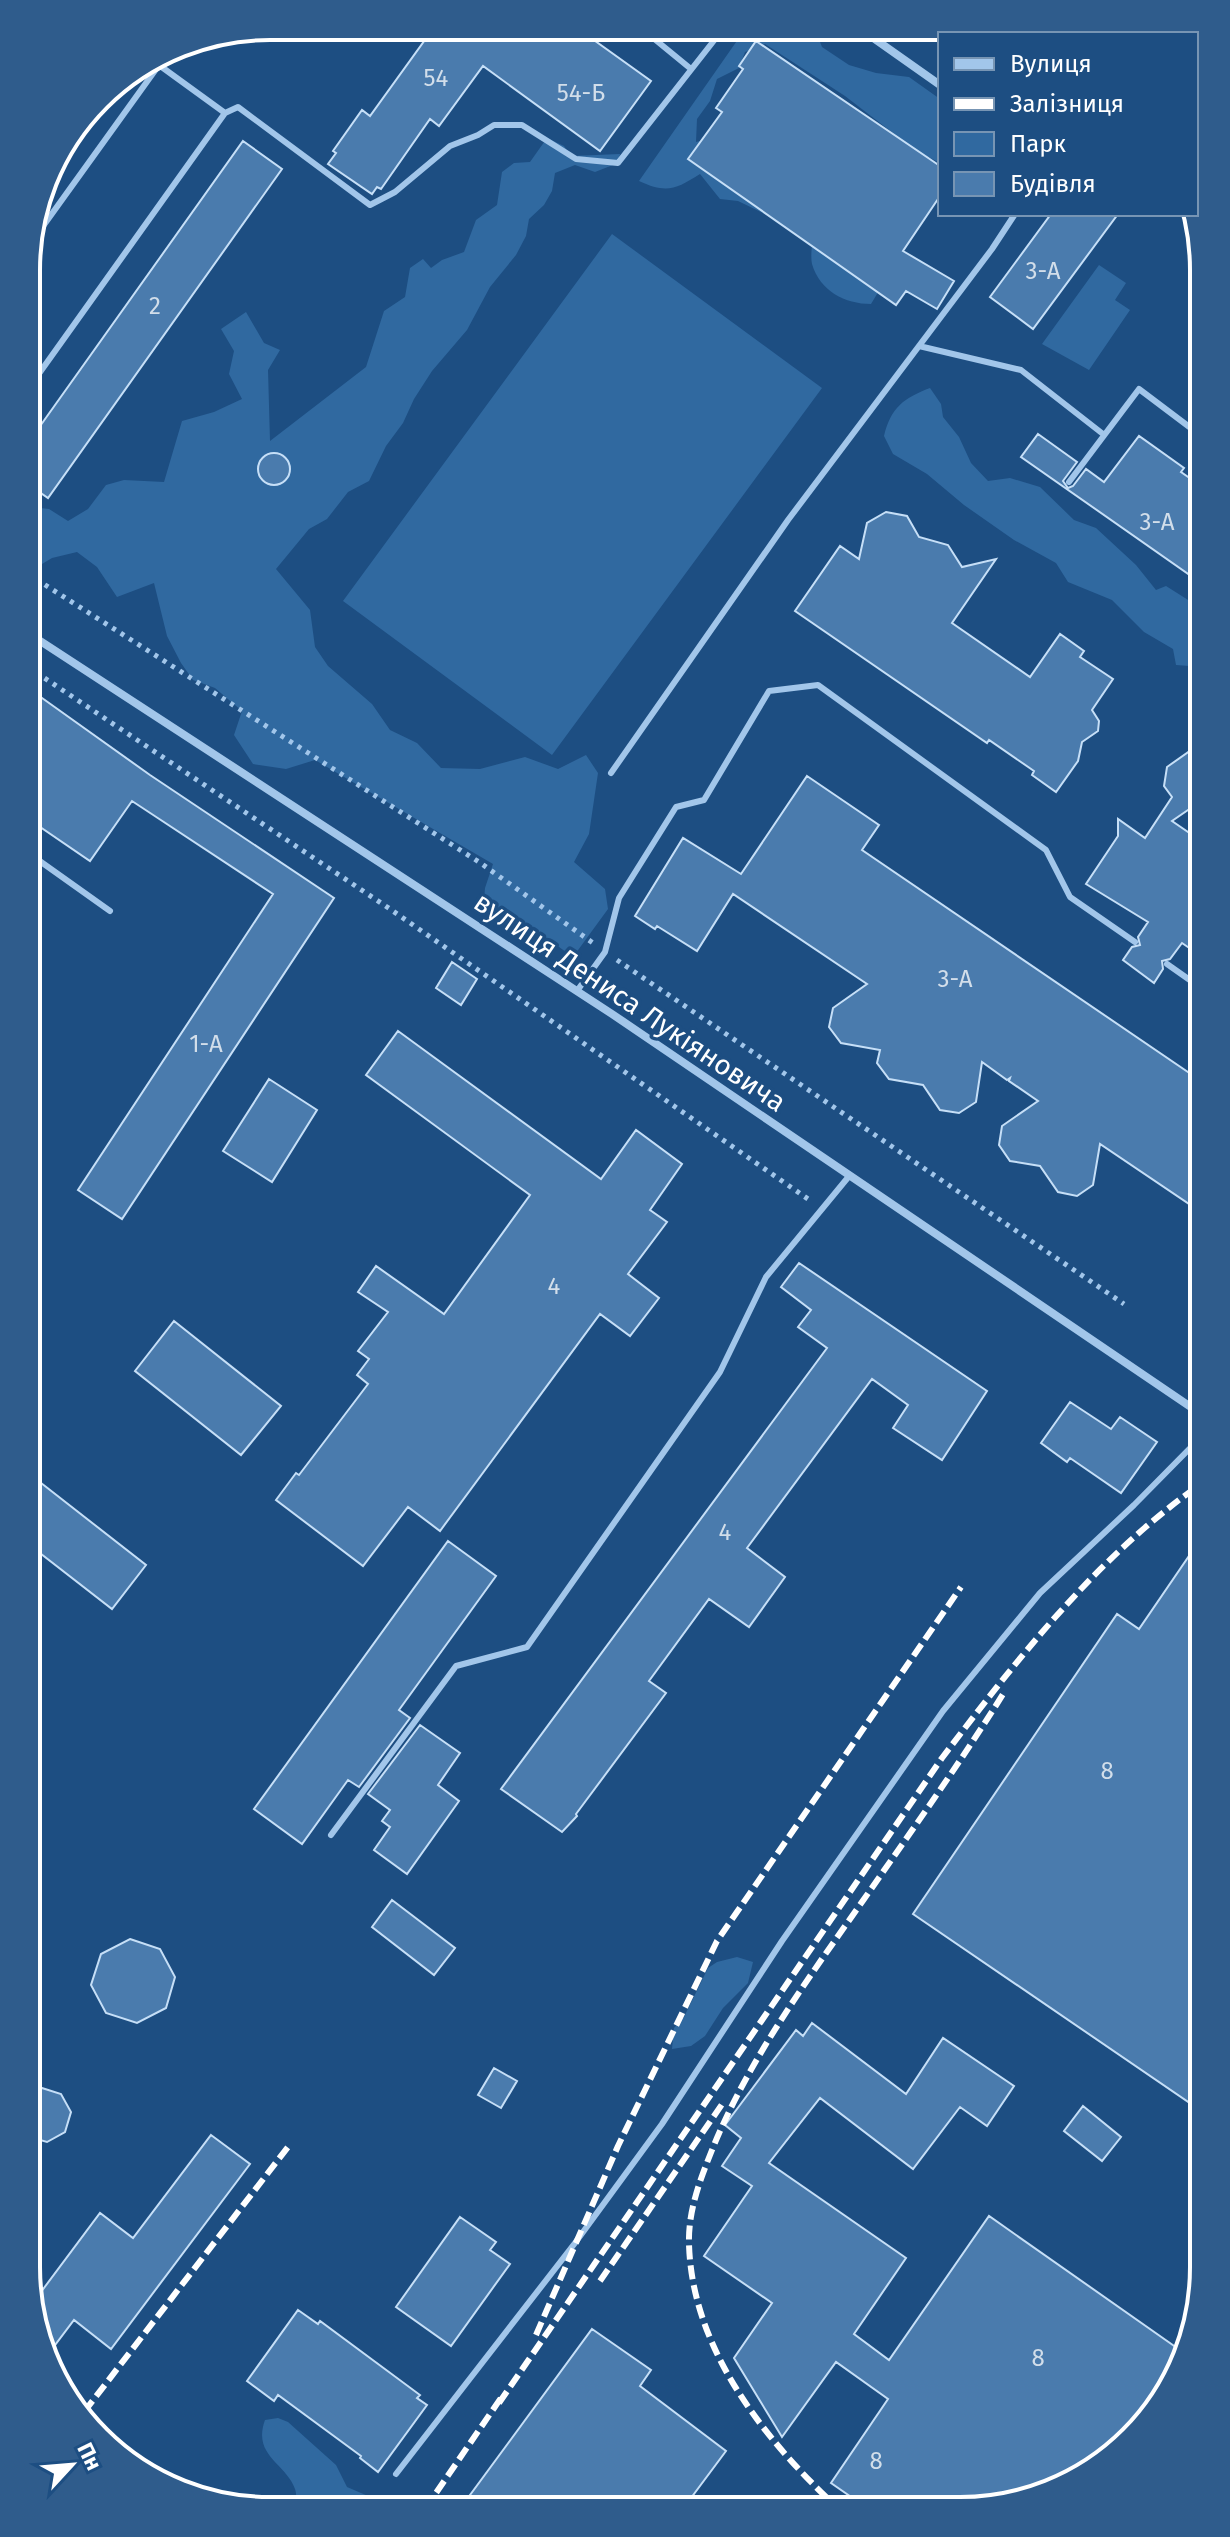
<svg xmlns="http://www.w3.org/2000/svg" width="1230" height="2537" font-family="'Fira Sans',sans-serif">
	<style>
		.green { fill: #3069a0 }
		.building { fill: #4a7bad; stroke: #c6dff7; stroke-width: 2 }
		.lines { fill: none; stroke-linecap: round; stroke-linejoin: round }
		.path { stroke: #a2c6ea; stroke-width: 5; stroke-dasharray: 4 6; stroke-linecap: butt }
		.lane { stroke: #a2c6ea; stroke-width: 6 }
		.street { stroke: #a2c6ea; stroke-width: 8 }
		.rail { stroke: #fff; stroke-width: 6; stroke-dasharray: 14 6; stroke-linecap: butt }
		.labels { text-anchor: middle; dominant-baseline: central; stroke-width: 7; stroke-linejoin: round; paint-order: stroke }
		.number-label { font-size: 24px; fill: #d2deea }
		.street-label { font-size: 28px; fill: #fff; stroke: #1d4e82 }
		.rim { fill: none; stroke: #fff; stroke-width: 4 }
	</style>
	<rect width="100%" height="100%" fill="#1d4e82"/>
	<!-- green -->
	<path class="green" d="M791,29H815L822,47L849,65L876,73L909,77L940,99V163L915,150L845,96L765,44L745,52L739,68L717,79L710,101L697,119L696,142L712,138L790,212L767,215L738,201L720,199L700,174C676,189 667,194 639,181L741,35L781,36Z
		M547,138L564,146L571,156L620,154L618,163L595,172L575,165L555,173L552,191L544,205L529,219L526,236L516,255L490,287L467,330L432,371L414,399L403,423L386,446L369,481L348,492L327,519L309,529L276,569L310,610L315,647L328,666L372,704L390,730L417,743L441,768L480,769L525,757L558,769L586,755L598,773L589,834L574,862L605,889L608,909L573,957L534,929L504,923L484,901L485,888L493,864L315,760L286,769L253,764L234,735L242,711L215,688L193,680L181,663L167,636L154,583L117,597L97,567L77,552L52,558L32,570L28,567V513L31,507L49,509L68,521L88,509L106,485L124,480L164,482L182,421L214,412L242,399L229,374L234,351L221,329L246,312L264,343L280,350L268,370L270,441L366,367L384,311L405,297L410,268L423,259L431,268L442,260L464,252L476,220L497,205L502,172L514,163L530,162Z
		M813,232L886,279L871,304C845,304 820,291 812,264C810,255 813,241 813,232Z
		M612,234L822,388L552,755L343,601Z
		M1099,265L1126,283L1115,300L1130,310L1089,370L1042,344Z
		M930,388L941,404L943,417L959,437L971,463L988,481L1010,478L1040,487L1074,520L1096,528L1136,565L1156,590L1166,586L1204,610V667L1176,665L1173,649L1144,632L1112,600L1068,582L1056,563L1014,540L964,505L927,474L893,454L884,436C891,407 904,398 930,388Z
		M737,1957L753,1962L748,1983L723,2008L705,2036L691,2046L672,2049L674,2028L684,2017L708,1968L717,1962Z
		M278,2418L288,2422L336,2465L347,2487L375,2499L380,2509H296C296,2504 297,2494 295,2489C286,2463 252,2456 265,2420Z"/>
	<!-- building -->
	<path class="building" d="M440,27L577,28L651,81L600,151L483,66L439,126L430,119L381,189L377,187L372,194L328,164L336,153L333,151L362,110L370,116L430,33L434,36Z
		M756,41L940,166V196L903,251L954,281L937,309L906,291L896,305L688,159L722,112L716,108L743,69L739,66Z
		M243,141L282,169L48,498L28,484V443Z
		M1051,214H1118L1033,329L990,297Z
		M1038,434L1077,462L1063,481L1068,488L1073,486L1086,469L1104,482L1139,436L1184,468L1181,472L1204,488V585L1021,457Z
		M258 469a16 16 0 1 1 32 0a16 16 0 1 1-32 0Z
		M886,512L907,516L919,537L948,545L962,567L996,559L952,623L1030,677L1060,634L1084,651L1080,657L1113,679L1092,710L1099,721L1098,731L1082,742L1078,761L1056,792L1032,775L1034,771L989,740L987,743L795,611L840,546L859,559L867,523Z
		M28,688L150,775L334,898L122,1219L78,1190L273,894L132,801L90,861L27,818Z
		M1204,741V799L1172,821L1204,843V958L1182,943L1170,959L1162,961L1163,969L1154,983L1123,960L1132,947L1140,945L1138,937L1148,922L1086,884L1118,836V819L1145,838L1172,797L1164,786L1167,767Z
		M807,776L879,825L862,850L1204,1083V1214L1100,1144L1093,1185L1077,1196L1058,1192L1040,1166L1010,1161L999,1145L1002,1126L1038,1101L1009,1081L1010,1078L1007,1080L982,1062L976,1102L959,1113L940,1110L923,1085L889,1079L877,1063L880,1050L841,1043L829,1027L833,1008L867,984L733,894L697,951L657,926L655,929L635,916L683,838L741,874Z
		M452,962L477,979L461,1005L436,988Z
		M398,1031L601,1179L636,1130L682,1164L650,1210L667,1222L628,1274L659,1298L630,1336L600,1314L440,1531L408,1507L363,1566L276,1500L296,1473L299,1475L368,1384L357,1375L369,1359L358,1351L388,1312L358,1292L376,1266L444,1314L530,1195L366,1075Z
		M269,1079L317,1110L272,1182L223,1151Z
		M799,1263L987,1391L942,1460L893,1428L908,1405L872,1379L747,1548L785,1577L749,1627L709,1599L649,1681L666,1693L576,1814L577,1816L562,1832L501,1789L827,1348L798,1327L811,1310L781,1287Z
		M174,1321L281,1406L241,1455L135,1371Z
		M1070,1402L1111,1429L1120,1417L1157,1442L1121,1493L1070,1458L1067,1462L1041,1443Z
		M27,1472L146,1565L112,1609L27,1543Z
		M1204,1534L1203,2112L913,1914L1117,1614L1139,1629Z
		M448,1541L496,1576L399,1710L410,1718L359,1787L348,1780L302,1844L254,1809Z
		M420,1725L460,1753L438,1785L459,1801L407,1874L374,1850L390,1827L382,1821L390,1810L368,1794Z
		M392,1900L455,1948L434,1975L372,1927Z
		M130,1939L160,1949L175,1977L166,2008L137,2023L106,2013L91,1985L101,1954Z
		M812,2023L906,2094L943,2038L1014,2086L987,2126L960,2107L913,2169L820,2098L769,2163L906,2258L854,2334L889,2360L989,2216L1187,2355L1153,2416L1096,2470L1038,2498L960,2511H846L854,2499L831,2483L888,2399L836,2362L782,2437L734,2358L772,2303L704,2256L752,2186L722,2166L741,2138L725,2125L796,2030L803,2036Z
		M494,2068L517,2081L501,2108L478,2095Z
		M42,2088L61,2094L71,2112L65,2132L47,2142L26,2136V2096Z
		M1083,2106L1121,2137L1102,2161L1064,2131Z
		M211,2135L250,2164L111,2349L74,2320L52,2349L38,2338L32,2304L100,2213L133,2238Z
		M460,2217L496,2242L490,2250L510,2264L451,2346L396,2307Z
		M298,2310L318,2324L320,2321L420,2395L417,2398L427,2405L378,2472L360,2458L361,2456L278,2395L274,2401L247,2381Z
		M592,2329L651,2370L640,2386L726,2451L682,2510H459Z"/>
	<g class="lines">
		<!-- path -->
		<path class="path" d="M28,574L479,862L593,943
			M28,667L390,909L808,1199
			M617,960L1124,1304"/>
		<!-- lane -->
		<path class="lane" d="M641,28L691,69
			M225,113L238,107L370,205L395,192L450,146L478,135L494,125H522L576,159L618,163L723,29
			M28,247L159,65
			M919,346L1021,370L1103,434
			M28,389L225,113L152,60
			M1069,482L1139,389L1204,438
			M611,773L788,520L992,249L1015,214
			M27,852L110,911
			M1167,964L1204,990
			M577,991L605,952L619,898L676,807L704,800L769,691L818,685L1046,850L1070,897L1135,942
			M331,1835L456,1666L527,1647L720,1372L766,1277L850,1175
			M396,2474L575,2243L662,2124L782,1941L943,1711L1040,1593L1134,1505L1204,1434"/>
		<!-- street -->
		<path class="street" d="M862,30L940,85
			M28,633L612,1014L1204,1416"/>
		<!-- rail -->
		<path class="rail" d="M600,2281L725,2100
			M536,2335L618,2146L717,1941L961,1587
			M499,2403L942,1758C1018,1658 1099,1554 1204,1482
			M84,2412L291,2143
			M425,2509L503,2395
			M841,2511C766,2442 692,2350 689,2244C688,2211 700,2180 712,2150C750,2056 811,1975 869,1892C915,1826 962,1760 1005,1691"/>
	</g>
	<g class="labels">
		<!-- number labels -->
		<g class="number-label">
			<text x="436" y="78">54</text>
			<text x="581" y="93">54-Б</text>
			<text x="1043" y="271">3-А</text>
			<text x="155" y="306">2</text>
			<text x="1157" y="522">3-А</text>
			<text x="955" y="979">3-А</text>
			<text x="206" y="1044">1-А</text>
			<text x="554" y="1286">4</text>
			<text x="725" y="1532">4</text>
			<text x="1107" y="1771">8</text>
			<text x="1038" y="2358">8</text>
			<text x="876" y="2461">8</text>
		</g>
		<!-- street labels -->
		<g class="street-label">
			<text transform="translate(630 1002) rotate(34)">вулиця Дениса Лукіяновича</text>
		</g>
	</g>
	<!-- crop -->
	<path d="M0 0H1230V2537H0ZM270 40H960A230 230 0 0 1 1190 270V2267A230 230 0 0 1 960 2497H270A230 230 0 0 1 40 2267V270A230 230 0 0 1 270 40Z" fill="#2f5c8c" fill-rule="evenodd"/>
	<path class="rim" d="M270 40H960A230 230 0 0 1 1190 270V2267A230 230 0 0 1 960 2497H270A230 230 0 0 1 40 2267V270A230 230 0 0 1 270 40Z"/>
	<!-- legend -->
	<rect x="938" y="32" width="260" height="184" fill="#1d4e82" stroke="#7795b4" stroke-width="2"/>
	<rect x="954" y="58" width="40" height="12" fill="#a2c6ea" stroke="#7795b4" stroke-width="2"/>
	<text x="1010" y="72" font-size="24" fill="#ffffff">Вулиця</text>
	<rect x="954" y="98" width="40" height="12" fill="#ffffff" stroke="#7795b4" stroke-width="2"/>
	<text x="1010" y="112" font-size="24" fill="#ffffff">Залізниця</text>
	<rect x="954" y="132" width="40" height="24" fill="#3069a0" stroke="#7795b4" stroke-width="2"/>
	<text x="1010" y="152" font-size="24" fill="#ffffff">Парк</text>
	<rect x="954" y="172" width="40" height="24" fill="#4a7bad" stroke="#7795b4" stroke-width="2"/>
	<text x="1010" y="192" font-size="24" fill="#ffffff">Будівля</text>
	<!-- north arrow -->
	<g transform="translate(72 2465) rotate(64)" stroke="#1d4e82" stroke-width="6" paint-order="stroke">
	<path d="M0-6L14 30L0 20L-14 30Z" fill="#ffffff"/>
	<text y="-12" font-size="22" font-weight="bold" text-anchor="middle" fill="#ffffff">Пн</text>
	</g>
</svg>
